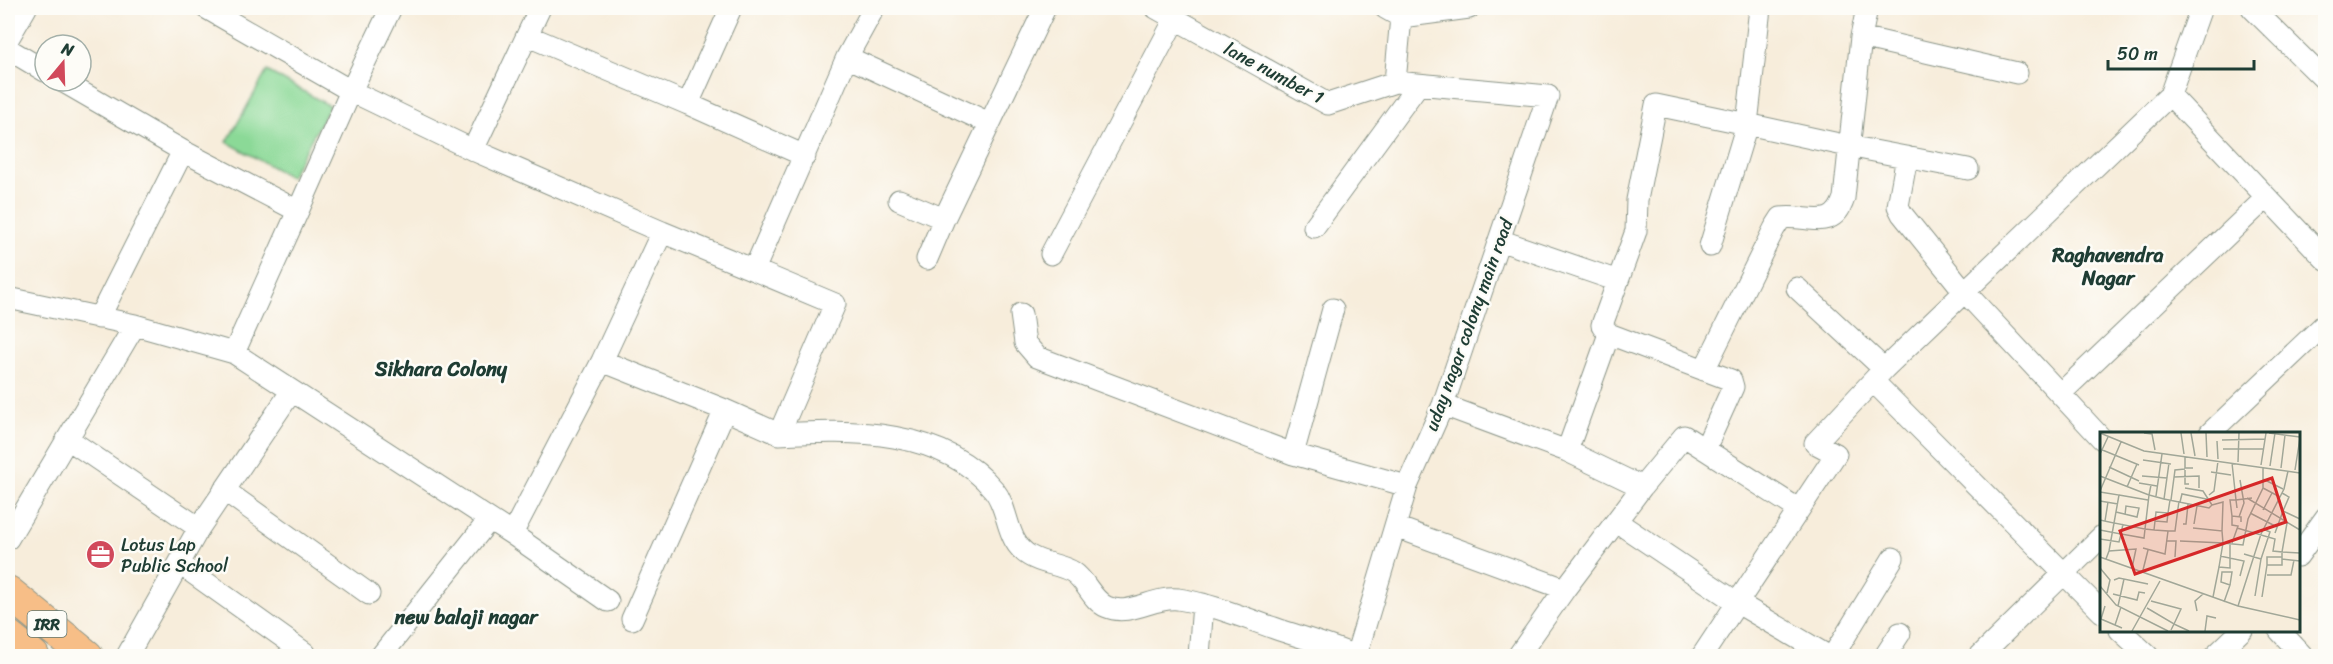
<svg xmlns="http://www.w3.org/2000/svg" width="2333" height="664" font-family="Sriracha,sans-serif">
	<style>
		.green { fill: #8bd997; stroke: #558b66; stroke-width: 1.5 }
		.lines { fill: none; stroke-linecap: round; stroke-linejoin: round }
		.minor-casing { stroke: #8b9588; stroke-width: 23 }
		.highway-casing { stroke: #8b9588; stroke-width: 34 }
		.minor { stroke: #fff; stroke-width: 21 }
		.highway { stroke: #f7be87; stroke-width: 32 }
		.labels { text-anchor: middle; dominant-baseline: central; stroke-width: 5; stroke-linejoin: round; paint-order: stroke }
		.shield { fill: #fdfcf7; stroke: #62766e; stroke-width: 1.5 }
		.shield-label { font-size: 16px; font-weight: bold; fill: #1f3d34 }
		.street-label { font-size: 18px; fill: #1f3d34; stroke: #fdfcf7 }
		.poi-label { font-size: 18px; fill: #1f3d34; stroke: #fdfcf7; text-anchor: start }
		.neighbourhood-label { font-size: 20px; font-weight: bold; fill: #1f3d34; stroke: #fdfcf7 }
		.inset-road { fill: none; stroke: #a1a798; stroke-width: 1.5 }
		.view { fill: #d62828; fill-opacity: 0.15; stroke: #d62828; stroke-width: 3 }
		.inset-edge { fill: none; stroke: #1f3d34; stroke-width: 3 }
	</style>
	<rect width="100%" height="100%" fill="#fdfcf7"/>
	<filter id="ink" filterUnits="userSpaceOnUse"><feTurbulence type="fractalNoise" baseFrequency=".0167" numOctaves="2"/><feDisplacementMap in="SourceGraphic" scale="12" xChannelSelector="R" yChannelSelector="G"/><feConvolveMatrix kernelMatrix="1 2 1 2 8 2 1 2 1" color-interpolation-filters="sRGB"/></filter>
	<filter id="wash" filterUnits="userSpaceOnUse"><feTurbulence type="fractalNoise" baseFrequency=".008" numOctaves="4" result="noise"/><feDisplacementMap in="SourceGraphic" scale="24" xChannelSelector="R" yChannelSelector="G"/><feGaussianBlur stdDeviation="1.35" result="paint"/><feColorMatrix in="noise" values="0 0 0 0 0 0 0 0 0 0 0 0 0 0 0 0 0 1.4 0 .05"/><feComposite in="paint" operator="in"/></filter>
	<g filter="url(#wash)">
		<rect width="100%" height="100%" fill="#f7eddb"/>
		<!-- green -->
		<path class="green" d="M267,71L330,106L290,177L227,142Z"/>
	</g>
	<g filter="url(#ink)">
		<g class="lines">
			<defs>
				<path id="minor" d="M391,8L351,91L473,150L540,8
					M1156,8L1328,104L1395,82L1401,17L1400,8
					M1385,8L1401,17L1469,8
					M2252,8L2326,81
					M528,36L688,104L731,8
					M1861,37L2017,73
					M8,39L26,8
					M8,49L45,71
					M847,57L989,123
					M62,81L183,151L298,211L351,91L206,8
					M2170,95L2326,260
					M688,104L805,156
					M1907,157L1898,206L1902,214L1964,291L2102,439
					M899,200L944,219L1045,8
					M1314,227L1418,85
					M662,232L754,270L847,57L874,8
					M1499,240L1618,281
					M1710,246L1747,124L1848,146L1968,169
					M1051,254L1175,19
					M927,259L944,219
					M1797,288L1884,369
					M8,298L135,325L8,539
					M1021,314L1025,343L1037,357L1293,454L1407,486L1443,405L1548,96L1395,82
					M99,318L183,151
					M135,325L234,353L298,211
					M1609,334L1602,325L1636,231L1637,200L1656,105L1747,124L1760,8
					M234,353L512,534L602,361L662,232L473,150
					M602,361L725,410L632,619
					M1704,370L1774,229L1781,218C1808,214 1833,233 1844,198L1861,37L1867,8
					M1873,381L2102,612
					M2060,394L2266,198
					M1443,405L1567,451
					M725,410L779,434L835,304L754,270
					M2210,433L2326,323
					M779,434C852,430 943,428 994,490C1010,510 1005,542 1030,556C1043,564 1060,564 1073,572C1087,581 1091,600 1107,607C1130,617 1154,596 1178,599C1211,604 1242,617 1274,628C1300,637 1329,645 1355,656
					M68,439L199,528
					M1293,454L1333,309
					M1642,487L1684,436L1798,509
					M224,490L369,594
					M1617,522L1736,602L1828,656
					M1396,527L1565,589
					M512,534L608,601
					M2298,556L2326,517
					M180,564L305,653
					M2120,630L2148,656
					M2279,630L2303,656
					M127,656L199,528L291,392
					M381,656L489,520
					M1199,656L1203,604
					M1356,656L1407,486
					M1518,656L1565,589L1642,487L1567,451L1609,334L1731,380L1733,387L1705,449
					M1702,656L1836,454L1815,443L1884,369L2170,95L2201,8
					M1833,656L1893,558
					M1885,656L1900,633
					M1980,656L2102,536
					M2215,656L2242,630"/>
				<path id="highway" d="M8,592L87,656
					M8,636L33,656"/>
			</defs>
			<!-- minor casing -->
			<use href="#minor" class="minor-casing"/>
			<!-- highway casing -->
			<use href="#highway" class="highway-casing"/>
			<!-- minor -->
			<use href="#minor" class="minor"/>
			<!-- highway -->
			<use href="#highway" class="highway"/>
		</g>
	</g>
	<!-- icons -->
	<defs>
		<symbol id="office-disc" viewBox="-11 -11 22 22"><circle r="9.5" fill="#d1495b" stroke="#fdfcf7"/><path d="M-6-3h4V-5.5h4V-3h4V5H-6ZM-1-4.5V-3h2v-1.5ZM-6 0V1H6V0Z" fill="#fff"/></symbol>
	</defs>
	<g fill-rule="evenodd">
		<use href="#office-disc" x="84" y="538" width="33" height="33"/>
	</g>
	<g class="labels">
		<!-- shield labels -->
		<rect class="shield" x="27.5" y="611" width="39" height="26" rx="4.5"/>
		<g class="shield-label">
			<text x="47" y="624">IRR</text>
		</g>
		<!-- street labels -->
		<g class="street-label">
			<text transform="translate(1274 73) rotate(28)">lane number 1</text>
			<text transform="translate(1469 325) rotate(-70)">uday nagar colony main road</text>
		</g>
		<!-- poi labels -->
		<g class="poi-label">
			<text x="121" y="545">Lotus Lap<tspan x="121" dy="21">Public School</tspan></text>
		</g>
		<!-- neighbourhood labels -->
		<g class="neighbourhood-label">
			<text x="2108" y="255">Raghavendra<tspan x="2108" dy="23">Nagar</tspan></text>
			<text x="441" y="369">Sikhara Colony</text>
			<text x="466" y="617">new balaji nagar</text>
		</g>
	</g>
	<!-- overview -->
	<g transform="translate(2100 432)">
		<rect width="200" height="200" fill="#f7eddb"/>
		<path class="inset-road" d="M0,1L44,19L200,41M44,1L52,2L55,18M81,1L84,22M91,1L95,24M106,1L107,25M169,1L200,5M122,8L165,7M117,9L118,27M0,17L39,33M123,17H164M0,22L8,5M85,25V36H93M43,28L71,32M138,30L139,1M132,31L136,68H130L132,84M161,33L166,1M170,34L175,1M9,35L39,49M181,36L185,3M85,38V52H89M195,38L200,6M111,40L131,43M0,44L49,63L45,97L54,98L56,80L68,81L70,68M42,44L67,46M74,45L99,44V56M163,47L183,57M39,51L57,54M51,53L49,63L64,67L69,31M27,55L37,32M163,56L180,65M0,59L21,10M0,60L19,63L14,91L45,97L44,106L21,102L23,92M182,61L189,65L183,79L200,87M19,63L48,68M109,63L114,59L118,29M56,64L62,22M147,66L200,98M64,67L109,76L112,73L103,59L85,56M71,68L75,38L85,37M0,69L18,72M80,70L82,62L111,68L129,61M137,76L136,68L152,66M163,78L172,61M16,80L37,85L39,76L26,74L25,83M150,81L177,95M139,85L144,71L140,48M0,88L14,91L9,119M5,89L8,70M55,89L67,90L68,81M187,91L182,120L200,121M83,92H86L88,72M94,92L97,74M93,96L122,99L123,70L112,73M137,96L175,107L173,119L182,120V133H167V125H182M0,98L21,102L19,110L0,107M68,99H75L79,69M122,99L123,111L143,113L148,87L163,56V36M175,101L183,79M67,109H76L75,125M80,109L123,111L119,135L130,136V111M132,111L138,94L132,93V84L141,85V90M43,116L65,122L68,99L54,98M144,122L161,127L170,100L163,97M120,124L144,129L140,144M0,125L138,174L200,188M6,127L9,119L36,117L32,136M182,127L200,129M0,136L10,148L7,161M43,138L48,118M167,143H191L194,128M14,148L19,146L48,152M0,154L16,173L68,199M13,162L37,168L39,160L45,161M155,164L161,127M113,165L119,135M162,165L167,133M124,170L130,153L121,150L122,140H132L130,153M5,174L1,187L22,196M18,174L24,147M138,174L161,102L184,57L188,39M47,176L74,192L81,177L51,169M97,179L95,169L103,162M15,193L21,175M71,198L74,192L89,199M32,199L60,149M105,199L107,184L116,186"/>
		<path class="view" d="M172,46L186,90L35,142L20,99Z"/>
		<rect width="200" height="200" class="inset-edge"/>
	</g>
	<!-- margin -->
	<rect width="2333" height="664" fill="none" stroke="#fdfcf7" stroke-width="30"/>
	<!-- north arrow -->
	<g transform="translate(63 63) rotate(19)"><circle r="28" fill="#fdfcf7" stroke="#a4b0a9" stroke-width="1.5"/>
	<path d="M0-4.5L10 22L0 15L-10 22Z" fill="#d1495b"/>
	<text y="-9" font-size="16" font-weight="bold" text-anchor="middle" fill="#1f3d34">N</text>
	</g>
	<!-- scale -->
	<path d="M2108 60v9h146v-9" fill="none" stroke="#1f3d34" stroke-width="3"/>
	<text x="2117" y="60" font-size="18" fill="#1f3d34" stroke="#fdfcf7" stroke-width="4.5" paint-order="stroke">50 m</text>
</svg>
